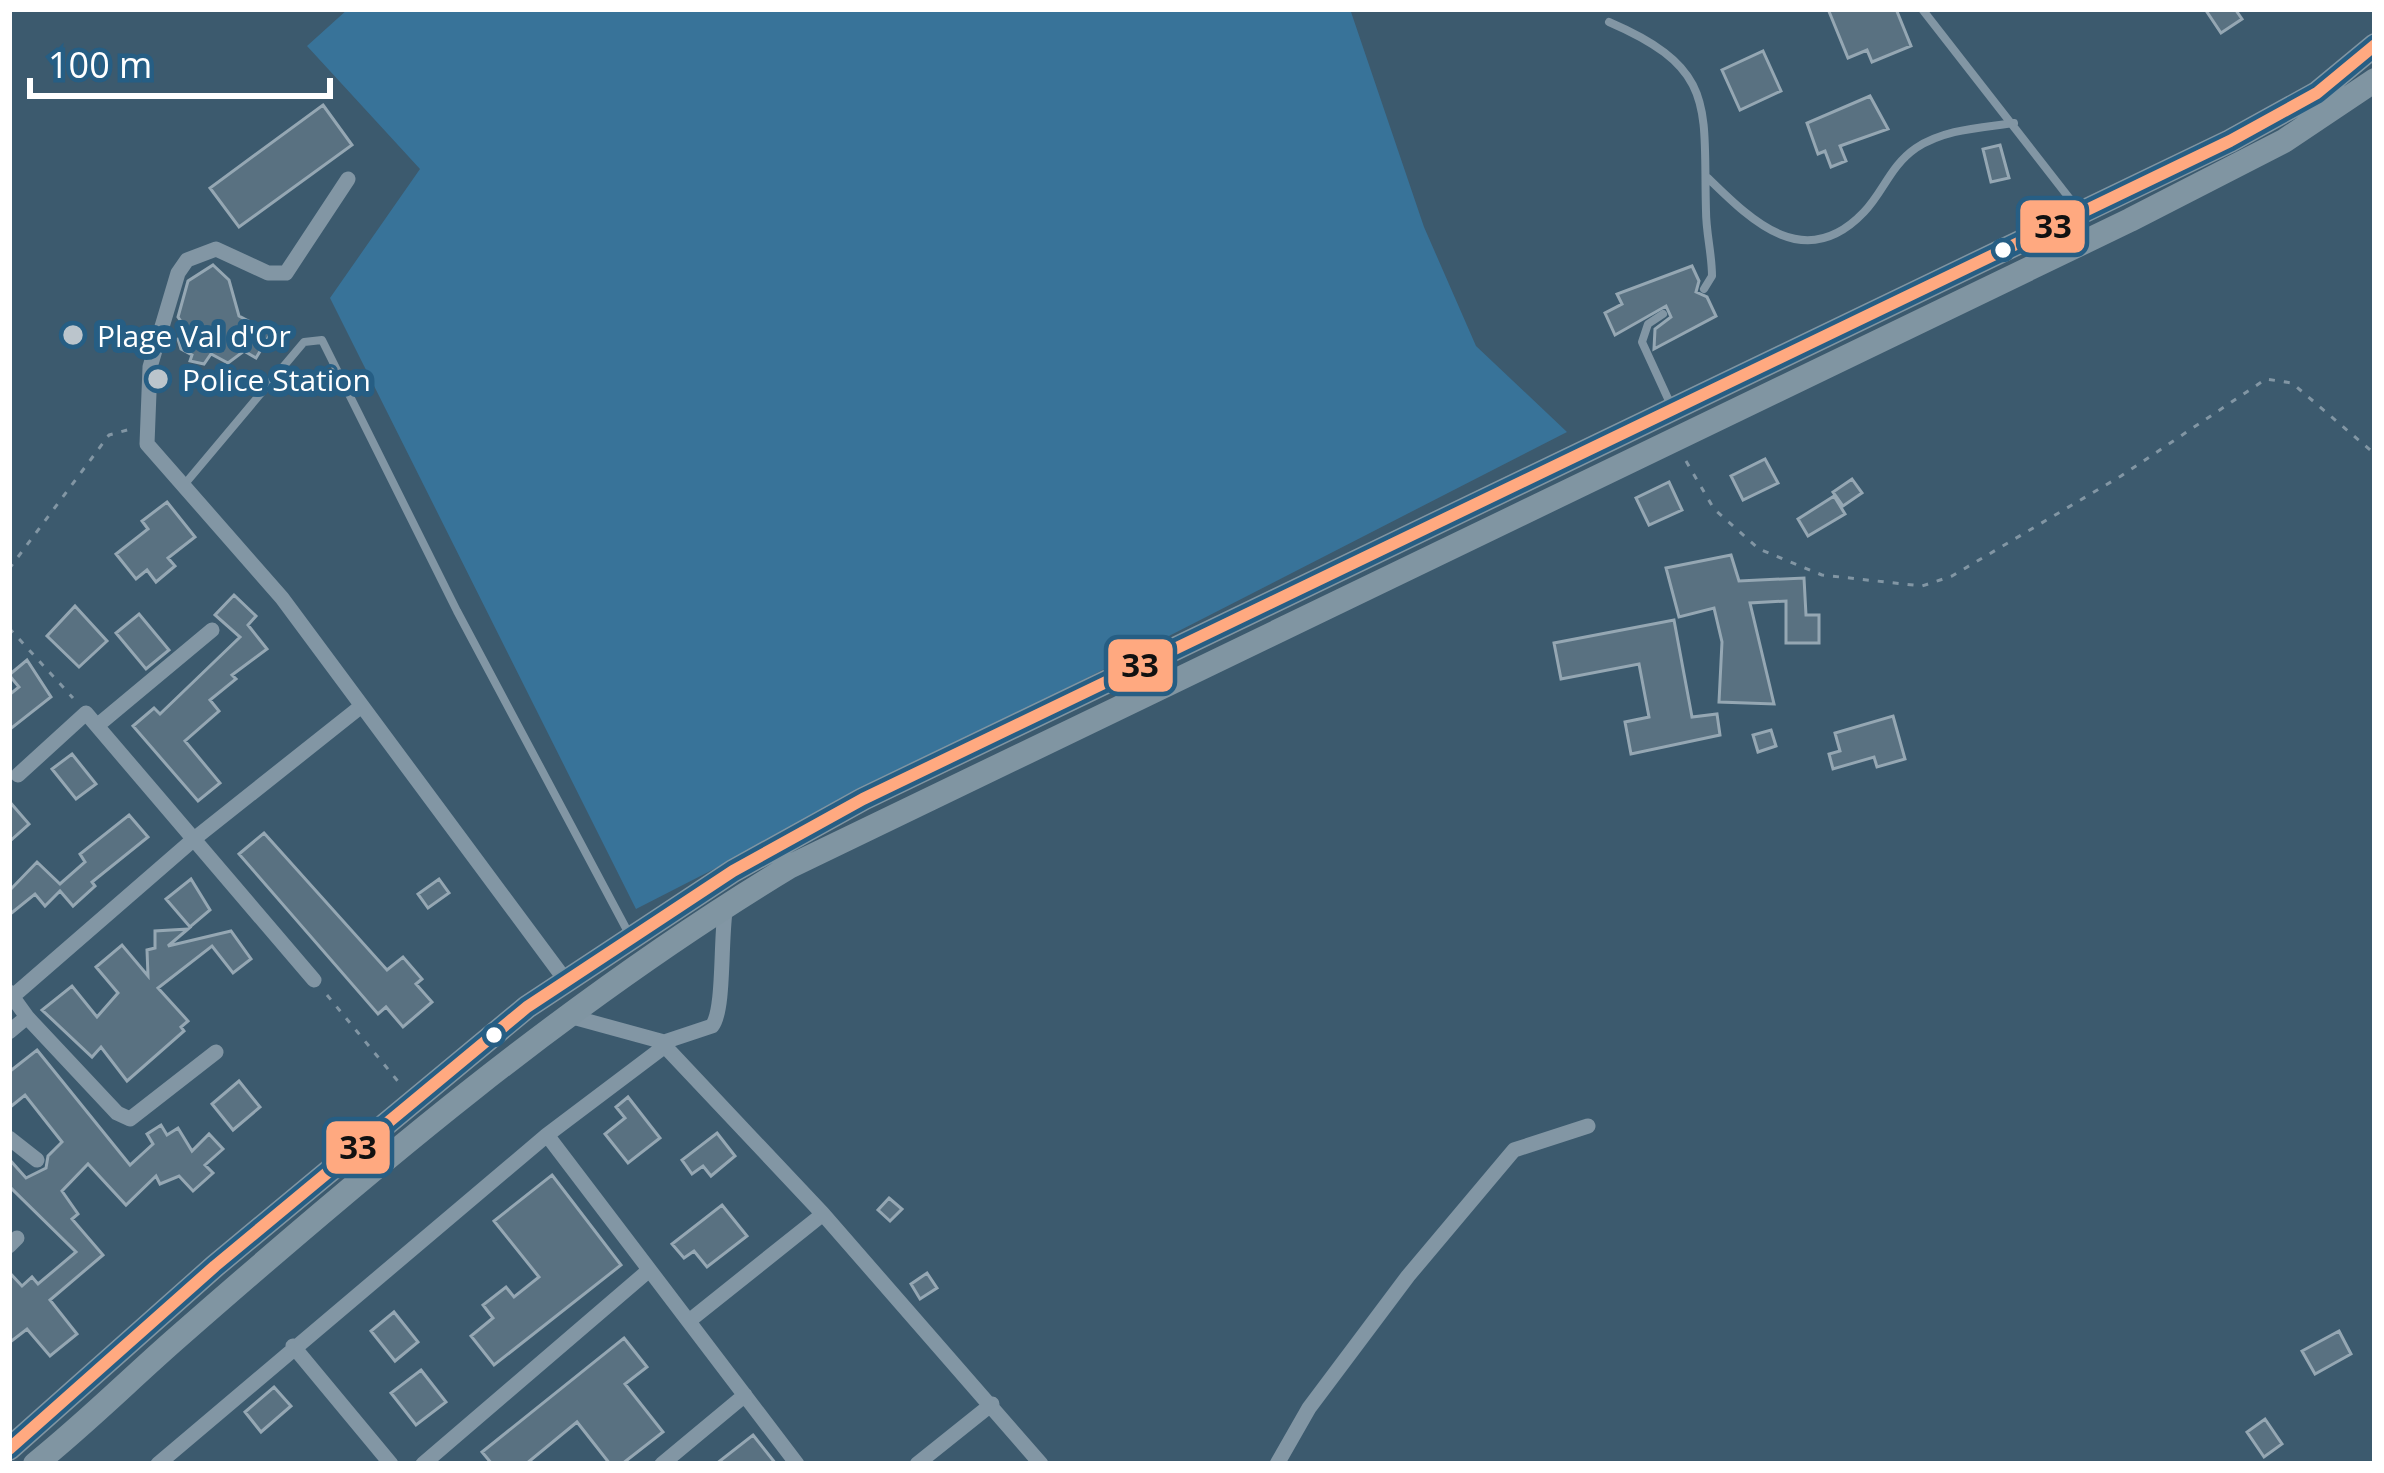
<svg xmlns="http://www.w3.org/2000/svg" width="2384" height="1473" font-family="'Open Sans',sans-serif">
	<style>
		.green { fill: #387399 }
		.building { fill: #597181; stroke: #95a7b3; stroke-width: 3 }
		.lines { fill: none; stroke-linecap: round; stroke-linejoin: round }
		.path { stroke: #8296a4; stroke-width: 3; stroke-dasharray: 6 9; stroke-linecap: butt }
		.service { stroke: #8296a4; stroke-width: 8 }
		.minor { stroke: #8296a4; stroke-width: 15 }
		.primary { stroke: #8095a2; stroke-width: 24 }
		.bus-1-casing { stroke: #265e84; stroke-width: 21 }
		.bus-1 { stroke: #ffa980; stroke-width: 12 }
		.bus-dot { fill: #fff; stroke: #265e84; stroke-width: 4.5 }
		.poi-dot { fill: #bbc5cc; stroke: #265e84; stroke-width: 4.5 }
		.labels { text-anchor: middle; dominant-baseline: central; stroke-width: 12; stroke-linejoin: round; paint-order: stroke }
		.poi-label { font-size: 30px; fill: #fff; stroke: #265e84; text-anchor: start }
		.line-badge { stroke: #265e84; stroke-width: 4.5 }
		.pale-badge-label { font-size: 33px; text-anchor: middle; font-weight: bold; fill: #111 }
	</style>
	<rect width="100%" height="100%" fill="#3c5a6e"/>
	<!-- green -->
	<path class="green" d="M348,9H1350L1424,227L1476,346L1567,432L636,909L330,298L420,169L307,46Z"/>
	<!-- building -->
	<path class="building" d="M1828,9H1896L1911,46L1872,62L1867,50L1848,58Z
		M2205,9H2235L2242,19L2221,33Z
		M1763,51L1781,91L1740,110L1722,70Z
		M1870,96L1888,129L1840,146L1846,161L1831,167L1825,151L1818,154L1807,123Z
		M323,105L352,145L239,227L210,188Z
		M2000,145L2009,178L1991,182L1983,149Z
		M213,265L229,280L239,316L271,333L256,358L244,351L228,363L211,354L204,364L190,361L192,355L181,349L178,339L188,332L178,317L188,281Z
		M1692,266L1699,281L1696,292L1707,297L1716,316L1654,349L1655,329L1671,317L1666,306L1615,335L1605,313L1622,304L1617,294Z
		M1765,459L1778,483L1743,500L1731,476Z
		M1852,479L1862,493L1843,506L1833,492Z
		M1669,482L1682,510L1649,525L1636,498Z
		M1834,496L1845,514L1808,536L1798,519Z
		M167,502L195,537L168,558L175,566L156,582L147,570L136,579L116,554L148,529L142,521Z
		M1731,555L1739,581L1804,578L1806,615H1819V643H1786V601L1750,603L1774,704L1719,702L1722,642L1714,608L1679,617L1666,568Z
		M234,595L256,616L248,625L267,649L232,675L236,679L210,700L219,711L185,741L220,783L198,801L133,726L154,708L160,714L240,637L215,615Z
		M75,606L107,641L79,667L47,636Z
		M139,614L169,650L146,669L116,633Z
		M1674,620L1692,717L1717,714L1720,735L1631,754L1625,722L1649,717L1639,664L1561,679L1554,643Z
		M27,660L51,697L9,730V695L19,687L9,675Z
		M1893,716L1905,759L1877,767L1874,757L1833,769L1829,754L1840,751L1835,733Z
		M1771,730L1776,746L1758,752L1753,735Z
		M72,754L96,784L76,799L52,769Z
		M9,801L29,824L9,842Z
		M129,815L148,837L92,882L95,886L73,906L60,891L45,906L35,894L9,915V891L37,862L60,884L85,862L80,854Z
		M264,833L387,970L403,957L422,979L416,984L432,1002L403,1027L386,1007L378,1014L239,854Z
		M191,879L210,910L190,927L166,899Z
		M439,879L449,893L428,908L418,894Z
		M188,929L168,946L231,931L251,959L233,973L212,946L158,988L188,1021L181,1027L184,1031L127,1081L101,1047L92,1057L42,1010L72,986L97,1017L118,993L96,967L122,945L148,976L147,950L155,948V931Z
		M37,1050L130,1165L153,1144L147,1134L161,1125L167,1135L178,1128L192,1151L209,1134L223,1149L205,1165L213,1173L193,1191L179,1176L160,1184L156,1176L126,1205L88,1164L62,1191L78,1214L72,1219L103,1255L50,1300L77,1334L50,1356L27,1329L9,1343V1272L22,1286L32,1277L38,1284L76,1252L9,1186V1159L26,1178L46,1168L48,1156L62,1142L25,1095L9,1108V1072Z
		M239,1081L260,1107L233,1130L212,1104Z
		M628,1097L660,1138L628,1163L605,1134L625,1118L616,1107Z
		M717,1133L735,1156L711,1176L703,1166L692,1174L682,1160Z
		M552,1175L621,1265L494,1365L471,1336L493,1318L483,1305L506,1287L514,1297L539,1277L494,1221Z
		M889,1198L902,1209L890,1221L878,1210Z
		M722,1205L747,1236L707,1267L694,1251L684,1258L672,1244Z
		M927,1273L937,1288L920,1299L911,1284Z
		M394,1312L418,1342L395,1361L371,1331Z
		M2339,1331L2351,1354L2315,1374L2302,1351Z
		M624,1338L647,1367L625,1384L663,1432L622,1464H610L577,1422L526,1464H492L482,1452Z
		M421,1370L446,1402L416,1425L391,1393Z
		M274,1387L291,1406L261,1432L245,1412Z
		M2265,1419L2282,1444L2264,1457L2247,1432Z
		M753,1435L776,1464H716Z"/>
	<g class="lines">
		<!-- path -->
		<path class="path" d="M1686,461L1714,509L1759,549L1822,575L1922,586L1952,576L2121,476L2266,379L2292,383L2375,454
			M9,569L109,435L131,429
			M9,628L73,698
			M327,995L401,1085"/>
		<!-- service -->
		<path class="service" d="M1922,9L2077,208
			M1609,22C1718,69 1703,107 1706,211C1706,233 1712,254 1712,276L1704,289
			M1708,178C1752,221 1805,274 1864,212C1884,191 1890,166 1916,148C1945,129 1980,128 2014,123
			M1663,314L1648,324L1642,342L1670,403
			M184,485L304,342L322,340L457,611L628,932"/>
		<!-- minor -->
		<path class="minor" d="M348,179L286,273H268L216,249L187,260L178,273L150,367L147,444L282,598L566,981
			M98,725L212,630
			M18,775L86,713L314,980
			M9,992L27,1017L9,1032
			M12,997L194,839L359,708
			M569,1016L664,1042L712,1026C725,1010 720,935 726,905
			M27,1017L117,1113L130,1119L216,1052
			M660,1041L823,1214L1041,1464
			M547,1135L797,1464
			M9,1138L37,1160
			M9,1246L17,1238
			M689,1321L823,1214
			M293,1346L391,1464
			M158,1464L547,1135L665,1046
			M423,1464L648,1271
			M662,1464L745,1395
			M917,1464L992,1404
			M1277,1464L1309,1408L1408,1276L1514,1150L1588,1126"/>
		<!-- primary -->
		<path class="primary" d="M9,1449L215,1266L527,1007L733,871L863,799L2230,141L2317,93L2375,45
			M35,1464C85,1424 130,1379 178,1337C371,1168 569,1000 789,867L2130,220L2284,141L2375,80"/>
		<defs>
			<path id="bus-1" d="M9,1449L215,1266L527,1007L733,871L863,799L2230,141L2317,93L2375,45"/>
		</defs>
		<!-- bus-1 casing -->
		<use href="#bus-1" class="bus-1-casing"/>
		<!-- bus-1 -->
		<use href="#bus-1" class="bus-1"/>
	</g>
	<!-- markers -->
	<g class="bus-dot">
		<circle cx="2003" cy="250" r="10"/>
		<circle cx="494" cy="1035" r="10"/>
	</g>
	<g class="poi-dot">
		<circle cx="73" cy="335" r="12"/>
		<circle cx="158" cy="379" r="12"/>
	</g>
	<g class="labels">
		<!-- poi labels -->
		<g class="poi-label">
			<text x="97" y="335">Plage Val d'Or</text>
			<text x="182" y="379">Police Station</text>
		</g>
	</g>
	<g class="line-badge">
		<rect x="2018" y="198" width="69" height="57" rx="12" fill="#ffa980"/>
		<rect x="1106" y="637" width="69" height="57" rx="12" fill="#ffa980"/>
		<rect x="324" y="1119" width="68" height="57" rx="12" fill="#ffa980"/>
	</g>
	<g class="pale-badge-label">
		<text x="2053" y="238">33</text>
		<text x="1140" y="677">33</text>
		<text x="358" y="1159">33</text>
	</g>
	<!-- border -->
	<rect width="2384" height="1473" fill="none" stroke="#ffffff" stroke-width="24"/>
	<!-- scale -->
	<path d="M30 78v18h300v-18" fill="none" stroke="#ffffff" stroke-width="6"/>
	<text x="48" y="78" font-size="36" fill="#ffffff" stroke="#265e84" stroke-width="9" paint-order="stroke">100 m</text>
</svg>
